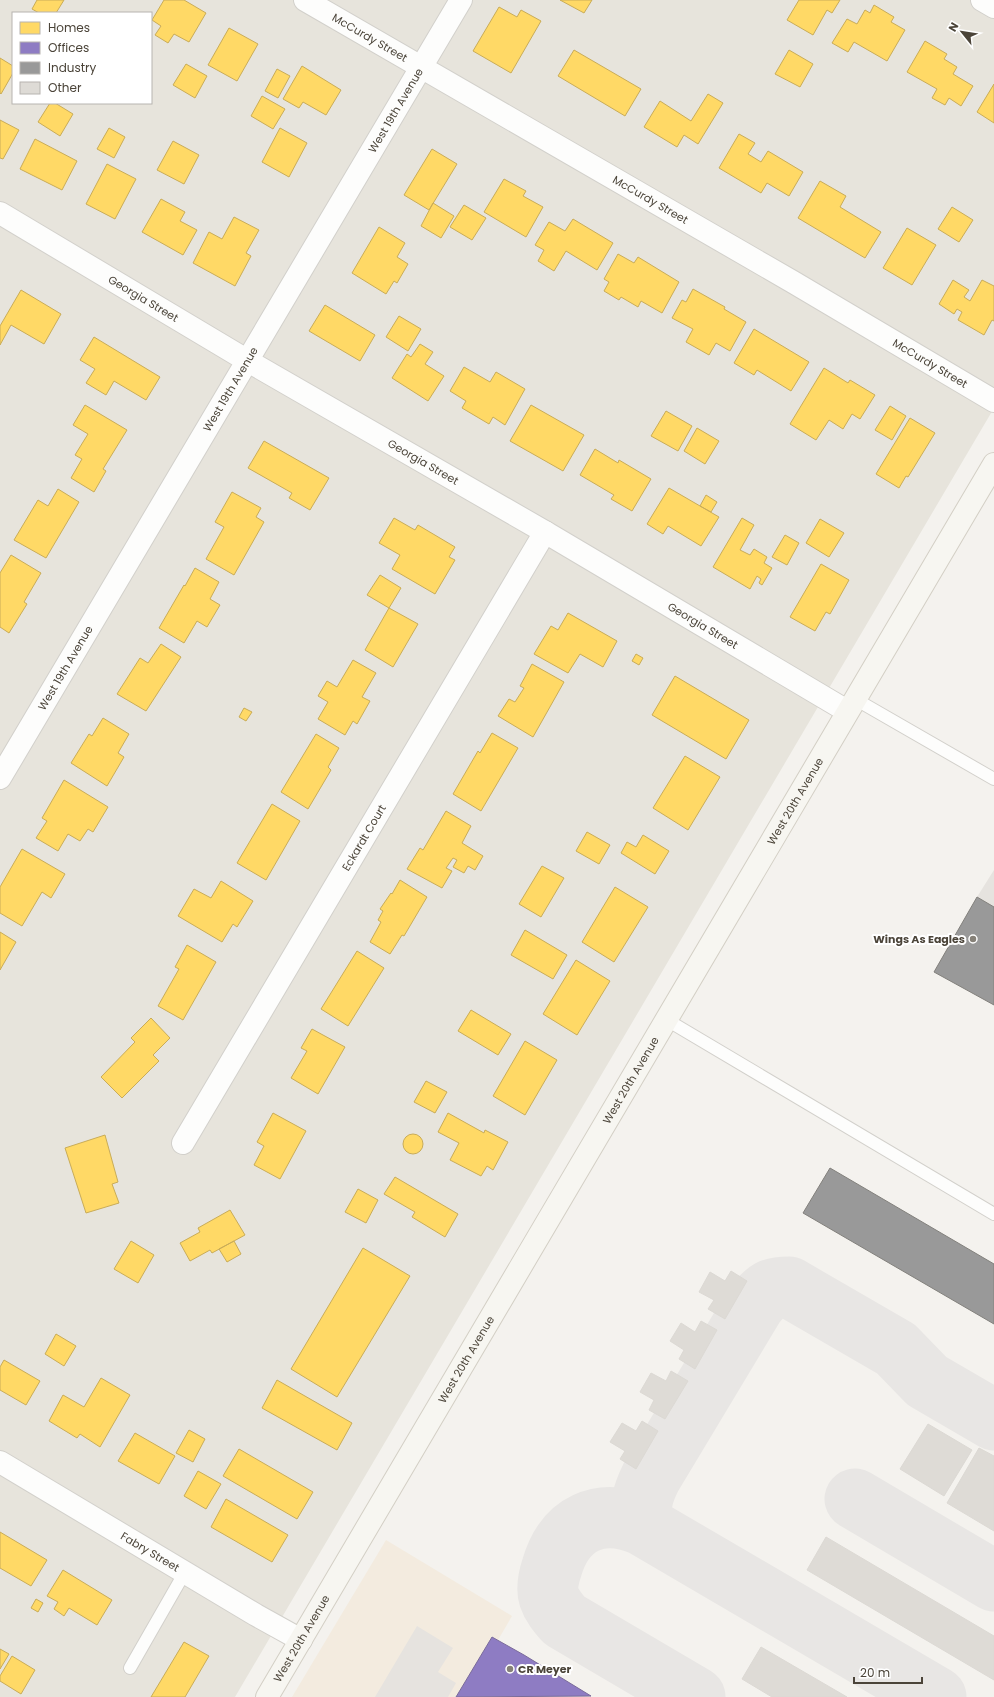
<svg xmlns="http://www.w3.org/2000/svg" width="994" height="1697" font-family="Poppins,sans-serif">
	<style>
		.residential { fill: #e7e4dc; fill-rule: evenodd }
		.commercial { fill: #f3ebdf }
		.parking { fill: #e6e3df }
		.homes { fill: #ffd966; stroke: #c9ac58 }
		.offices { fill: #8e7cc3; stroke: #7a6b9a }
		.industry { fill: #999; stroke: #82807c }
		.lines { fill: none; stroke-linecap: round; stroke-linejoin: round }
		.taxiway { stroke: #e8e6e4; stroke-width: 61 }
		.building { fill: #dedbd6; stroke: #dcd9d4 }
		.service-casing { stroke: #d2d0cb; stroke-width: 14 }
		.minor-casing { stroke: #d2d0cb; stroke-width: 24 }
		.secondary-casing { stroke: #d3cfc5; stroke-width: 24 }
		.service { stroke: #fdfdfc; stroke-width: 12 }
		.minor { stroke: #fdfdfc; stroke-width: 22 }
		.secondary { stroke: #f7f6f1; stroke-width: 22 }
		.poi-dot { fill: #868178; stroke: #fff; stroke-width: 1.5 }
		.labels { text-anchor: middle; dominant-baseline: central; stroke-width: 4; stroke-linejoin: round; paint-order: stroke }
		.street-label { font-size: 11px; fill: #4b4439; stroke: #fff }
		.poi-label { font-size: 11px; font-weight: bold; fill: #4b4439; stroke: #fff; text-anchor: end }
	</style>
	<rect width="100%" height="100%" fill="#f4f2ee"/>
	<!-- residential -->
	<path class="residential" d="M0,0H994V408L235,1697H0ZM13,13H151V103H13Z"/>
	<!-- commercial -->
	<path class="commercial" d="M386,1540L512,1616L498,1640L591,1697H292Z"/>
	<!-- parking -->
	<path class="parking" d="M994,870V907L977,897Z
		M417,1626L453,1648L438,1672L456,1683L448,1697H375Z"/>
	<!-- homes -->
	<path class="homes" d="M37,0H64L56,13H39L32,9Z
		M164,0H184L206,13L189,42L174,34L168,43L155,35L161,26L152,20Z
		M560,0H592L584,13Z
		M799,0H840L832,13L827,10L813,35L787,20Z
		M874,5L894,17L891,22L905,30L887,61L854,42L848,52L832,43L847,19L857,24L865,10L870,13Z
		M499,7L517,17L521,10L541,21L511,73L473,51Z
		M229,28L258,44L237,81L208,65Z
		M925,41L947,54L944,59L957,67L953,74L973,86L961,106L949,98L945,105L932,98L937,89L907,72Z
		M574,50L641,89L625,116L558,76Z
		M789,50L813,64L800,87L775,74Z
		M0,58L13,66V73L1,94L0,93Z
		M186,64L207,76L195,98L173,85Z
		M302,66L341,90L326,115L303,102L299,108L283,99Z
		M277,69L290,76L278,98L265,91Z
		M994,84V123L977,112Z
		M708,94L723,103L698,144L684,135L677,147L644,127L660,101L691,121Z
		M262,96L285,109L273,129L251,116Z
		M50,103H55L73,114L60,136L38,122Z
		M0,120L19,130L3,159L0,158Z
		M109,128L125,137L114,158L97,149Z
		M280,128L307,143L289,177L262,162Z
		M739,134L755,143L748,154L761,162L768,151L803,172L789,196L767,183L761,193L719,168Z
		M35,139L77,161L62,190L20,169Z
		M173,141L199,155L184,184L157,170Z
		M432,149L457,164L429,210L404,195Z
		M107,164L136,179L115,219L86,204Z
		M504,179L526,191L523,196L543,207L526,237L484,212Z
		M820,181L846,196L840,207L881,232L865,258L798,218Z
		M161,199L185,212L180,221L197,230L183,255L142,232Z
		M433,203L454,216L441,238L421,226Z
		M464,205L486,218L472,240L450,227Z
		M952,207L973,220L959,242L938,229Z
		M234,217L259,230L246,253L251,256L235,286L193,263L209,232L222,239Z
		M573,219L613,243L597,270L566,251L554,271L538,261L544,250L535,245L549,222L565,231Z
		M379,227L405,243L397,257L408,264L397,283L394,281L386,294L352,273Z
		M907,228L936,245L912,285L883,268Z
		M618,254L634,263L638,257L679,282L662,313L641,301L638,307L621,297L619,300L604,291L609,282L604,279Z
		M953,280L969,290L964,297L970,301L982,280L994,286V321L992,320L984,335L958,320L962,312L957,309L954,314L939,304Z
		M693,289L725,307L724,309L746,322L730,351L716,343L709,355L686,342L693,329L672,318L682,300L686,302Z
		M21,290L61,314L44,344L11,325L0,345V326Z
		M325,305L375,335L360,361L309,331Z
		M399,316L421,329L408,351L386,337Z
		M754,329L809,362L791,391L757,370L754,375L734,363Z
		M94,337L160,377L146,400L114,381L106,395L86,383L95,369L80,360Z
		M420,344L433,352L425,364L444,376L428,401L392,378L407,354L411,357Z
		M464,367L490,382L496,372L525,389L505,425L493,417L489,424L462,408L466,401L450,391Z
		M824,368L848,383L850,380L875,395L860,419L852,414L843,429L829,420L816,440L790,424Z
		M85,405L127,430L103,469L106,471L94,492L71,478L82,459L75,455L88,434L73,425Z
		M531,405L584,435L563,471L510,441Z
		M890,406L906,416L892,440L875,430Z
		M666,411L692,426L678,451L651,436Z
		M910,418L935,433L908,477L906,476L899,488L876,474Z
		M697,428L719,441L705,464L684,451Z
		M264,441L329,478L310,510L289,498L292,493L248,468Z
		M595,449L618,463L619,460L651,479L632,511L611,499L614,495L580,475Z
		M669,488L719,517L701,546L668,526L663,534L647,524Z
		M58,489L79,502L46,558L14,540L38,500L48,506Z
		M232,492L261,508L256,517L264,522L234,575L206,559L224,527L215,522Z
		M706,495L717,502L711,512L700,506Z
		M394,518L415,530L418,525L455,547L449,557L455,560L435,594L392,569L400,555L379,543Z
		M742,518L754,525L740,550L750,555L754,549L767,557L764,563L772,568L762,585L759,583L761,579L757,576L750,589L713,567Z
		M820,519L844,533L829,557L806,543Z
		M785,535L799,543L787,565L772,557Z
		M11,555L41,573L24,602L27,604L9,633L0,627V573Z
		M821,564L849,580L830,614L826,612L815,631L790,617Z
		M195,568L219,582L210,599L220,605L207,627L197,621L184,643L159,628L184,585L185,586Z
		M380,575L401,588L389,608L367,595Z
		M389,608L418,624L393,667L365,650Z
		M568,613L617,641L603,667L580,654L568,673L534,654L551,626L558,630Z
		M161,644L181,657L146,711L117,694L140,658L148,663Z
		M636,654L643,658L639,665L632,661Z
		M353,660L376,673L362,697L370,701L357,724L353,721L345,735L318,719L328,702L318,696L327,681L337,687Z
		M532,664L564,682L533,737L498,716L509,699L515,702L524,688L520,686Z
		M675,676L749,720L726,759L652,715Z
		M244,708L252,712L246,721L239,717Z
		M103,718L129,734L118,753L124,757L107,786L71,763L89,734L92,736Z
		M492,733L518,748L481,811L453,794L478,751L480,753Z
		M316,734L339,748L328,767L331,770L308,809L281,792Z
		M685,756L720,777L688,830L653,808Z
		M64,780L108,807L93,832L88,829L80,841L68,834L58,851L36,838L47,821L42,818Z
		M272,804L300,821L266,880L237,863Z
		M446,811L471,826L462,843L483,856L475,870L468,866L464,873L453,867L457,860L453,858L446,868L452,871L442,888L407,869L420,848L423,850Z
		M587,832L610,845L599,864L576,851Z
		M643,835L669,851L655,874L621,853L627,842L636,847Z
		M22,849L65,874L51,898L42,892L22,926L0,913V887Z
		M542,866L564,878L541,917L519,904Z
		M400,880L427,897L404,936L402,935L390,954L370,942L381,922L378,920L383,911L380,909L391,893L392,894Z
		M221,881L253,901L237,927L233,924L222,942L178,916L194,889L211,898Z
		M615,887L648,907L614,962L582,942Z
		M525,930L567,955L553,979L511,955Z
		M0,932L16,942L0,970Z
		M187,945L216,962L183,1020L158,1006L179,969L175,967Z
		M357,951L384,968L348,1026L321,1009Z
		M576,960L610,981L577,1035L543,1014Z
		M471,1010L511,1034L498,1055L458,1031Z
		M151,1018L170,1038L153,1055L159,1061L122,1098L101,1077L135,1042L131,1038Z
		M312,1029L345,1047L318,1094L291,1078L307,1051L301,1048Z
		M525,1041L557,1060L525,1115L493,1096Z
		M426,1081L447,1092L435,1113L414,1102Z
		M273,1113L306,1131L280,1179L254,1165L264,1146L257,1142Z
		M448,1113L484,1133L485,1130L508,1142L493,1170L487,1166L481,1176L450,1160L459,1143L438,1132Z
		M403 1144a10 10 0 1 1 20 0a10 10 0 1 1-20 0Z
		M105,1135L118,1182L112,1184L119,1203L86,1213L65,1148Z
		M395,1177L458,1214L445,1237L412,1217L415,1212L384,1194Z
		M358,1189L378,1200L366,1223L345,1212Z
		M230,1210L245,1235L212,1253L210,1250L190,1261L180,1243L200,1232L198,1228Z
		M131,1241L154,1255L138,1283L114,1269Z
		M234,1241L241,1254L227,1262L219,1249Z
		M363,1248L410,1276L337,1397L291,1369Z
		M56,1334L76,1346L64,1366L45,1354Z
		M4,1360L40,1381L26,1405L0,1390V1367Z
		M101,1378L130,1395L100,1447L80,1434L77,1438L49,1421L63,1395L84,1407Z
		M277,1380L352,1423L337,1450L262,1408Z
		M189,1430L205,1439L193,1462L176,1453Z
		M135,1433L175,1456L159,1484L118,1461Z
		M239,1449L313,1492L297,1519L223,1476Z
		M198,1471L221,1484L206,1509L184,1496Z
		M226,1499L288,1535L272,1562L211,1527Z
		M0,1532L47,1560L31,1586L0,1568Z
		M63,1570L112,1600L97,1625L69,1608L64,1616L54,1609L58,1602L47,1596Z
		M36,1599L43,1603L38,1612L31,1608Z
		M184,1642L209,1656L185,1697H151Z
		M0,1649L9,1654L0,1669Z
		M12,1656L35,1670L21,1694L0,1681V1676Z"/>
	<!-- offices -->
	<path class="offices" d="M492,1637L524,1655L591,1696L456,1697Z"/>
	<!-- industry -->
	<path class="industry" d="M977,897L994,907V1005L934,972Z
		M830,1168L994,1264V1324L803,1213Z"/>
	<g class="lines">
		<!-- taxiway -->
		<path class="taxiway" d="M855,1499L994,1581
			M642,1525C640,1505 642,1495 651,1477L755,1304C767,1290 771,1287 789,1287L896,1349L927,1381L994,1420
			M695,1697L564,1620C558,1613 552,1606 549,1597C546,1588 549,1576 552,1567C565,1523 600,1507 642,1525L936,1697"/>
	</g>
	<!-- building -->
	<path class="building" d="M731,1271L747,1281L725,1319L708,1309L714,1300L699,1292L710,1272L725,1281Z
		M701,1321L717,1330L695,1369L679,1359L684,1350L670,1341L681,1323L695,1332Z
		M671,1371L688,1381L665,1419L649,1410L654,1400L640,1392L651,1373L666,1381Z
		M642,1421L658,1431L636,1469L620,1459L625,1451L610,1442L622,1423L636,1431Z
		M928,1424L972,1450L944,1496L900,1469Z
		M979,1448L994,1456V1531L947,1503Z
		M826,1537L994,1636V1680L807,1570Z
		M761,1647L847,1697H772L742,1679Z"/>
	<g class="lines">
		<defs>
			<path id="service" d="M855,699L994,779
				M667,1020L994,1214
				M130,1668L185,1572"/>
			<g id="minor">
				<path id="s1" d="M305,0L793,282L994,401"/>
				<path d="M982,0L994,7"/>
				<path id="s2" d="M0,213L248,361L545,532L847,711"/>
				<path id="s3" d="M0,778L461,0"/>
				<path id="s4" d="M183,1143L545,532"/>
				<path id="s5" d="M0,1462L256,1615L301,1640"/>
			</g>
			<g id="secondary">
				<path id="s6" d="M267,1697L994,464"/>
			</g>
		</defs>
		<!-- service casing -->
		<use href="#service" class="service-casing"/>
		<!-- minor casing -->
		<use href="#minor" class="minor-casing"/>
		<!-- secondary casing -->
		<use href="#secondary" class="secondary-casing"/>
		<!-- service -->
		<use href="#service" class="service"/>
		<!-- minor -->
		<use href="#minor" class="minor"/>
		<!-- secondary -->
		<use href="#secondary" class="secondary"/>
	</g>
	<!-- markers -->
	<g class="poi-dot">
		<circle cx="973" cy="939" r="4"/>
		<circle cx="510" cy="1669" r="4"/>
	</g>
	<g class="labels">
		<!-- street labels -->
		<g class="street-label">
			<text stroke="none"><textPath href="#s1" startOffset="75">McCurdy Street</textPath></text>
			<text stroke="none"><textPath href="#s3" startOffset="776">West 19th Avenue</textPath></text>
			<text stroke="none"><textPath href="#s1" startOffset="399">McCurdy Street</textPath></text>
			<text stroke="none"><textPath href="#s2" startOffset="167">Georgia Street</textPath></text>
			<text stroke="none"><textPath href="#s1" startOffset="723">McCurdy Street</textPath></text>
			<text stroke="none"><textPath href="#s3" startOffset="452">West 19th Avenue</textPath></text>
			<text stroke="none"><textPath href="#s2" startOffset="491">Georgia Street</textPath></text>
			<text stroke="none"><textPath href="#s2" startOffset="815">Georgia Street</textPath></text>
			<text stroke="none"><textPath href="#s3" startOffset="128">West 19th Avenue</textPath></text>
			<text stroke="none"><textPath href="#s6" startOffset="1040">West 20th Avenue</textPath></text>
			<text stroke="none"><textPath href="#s4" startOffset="355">Eckardt Court</textPath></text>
			<text stroke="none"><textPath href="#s6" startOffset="716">West 20th Avenue</textPath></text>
			<text stroke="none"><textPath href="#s6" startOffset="392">West 20th Avenue</textPath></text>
			<text stroke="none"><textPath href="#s5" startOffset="175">Fabry Street</textPath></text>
			<text stroke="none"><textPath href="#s6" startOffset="68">West 20th Avenue</textPath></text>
		</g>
		<!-- poi labels -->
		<g class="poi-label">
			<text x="965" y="939">Wings As Eagles</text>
			<text x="518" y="1669" text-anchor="start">CR Meyer</text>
		</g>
	</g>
	<!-- legend -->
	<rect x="12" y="12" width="140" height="92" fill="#ffffff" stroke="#b7b4b0"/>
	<rect x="20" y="22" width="20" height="12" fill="#ffd966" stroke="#b7b4b0"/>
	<text x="48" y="32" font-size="12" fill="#4b4439">Homes</text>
	<rect x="20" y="42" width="20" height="12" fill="#8e7cc3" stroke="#b7b4b0"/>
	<text x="48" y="52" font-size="12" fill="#4b4439">Offices</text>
	<rect x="20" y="62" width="20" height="12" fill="#999999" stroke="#b7b4b0"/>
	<text x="48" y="72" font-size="12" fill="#4b4439">Industry</text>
	<rect x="20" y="82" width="20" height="12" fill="#dedbd6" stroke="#b7b4b0"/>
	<text x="48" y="92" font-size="12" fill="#4b4439">Other</text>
	<!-- north arrow -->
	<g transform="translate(962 32) rotate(300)" stroke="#ffffff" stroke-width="3" paint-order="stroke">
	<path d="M0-3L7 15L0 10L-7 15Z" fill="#4b4439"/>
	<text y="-6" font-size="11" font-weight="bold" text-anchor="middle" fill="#4b4439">N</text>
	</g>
	<!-- scale -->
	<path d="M854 1677v6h68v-6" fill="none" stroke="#4b4439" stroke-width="2"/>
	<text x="860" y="1677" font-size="12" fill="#4b4439" stroke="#ffffff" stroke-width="3" paint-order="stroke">20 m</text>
</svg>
